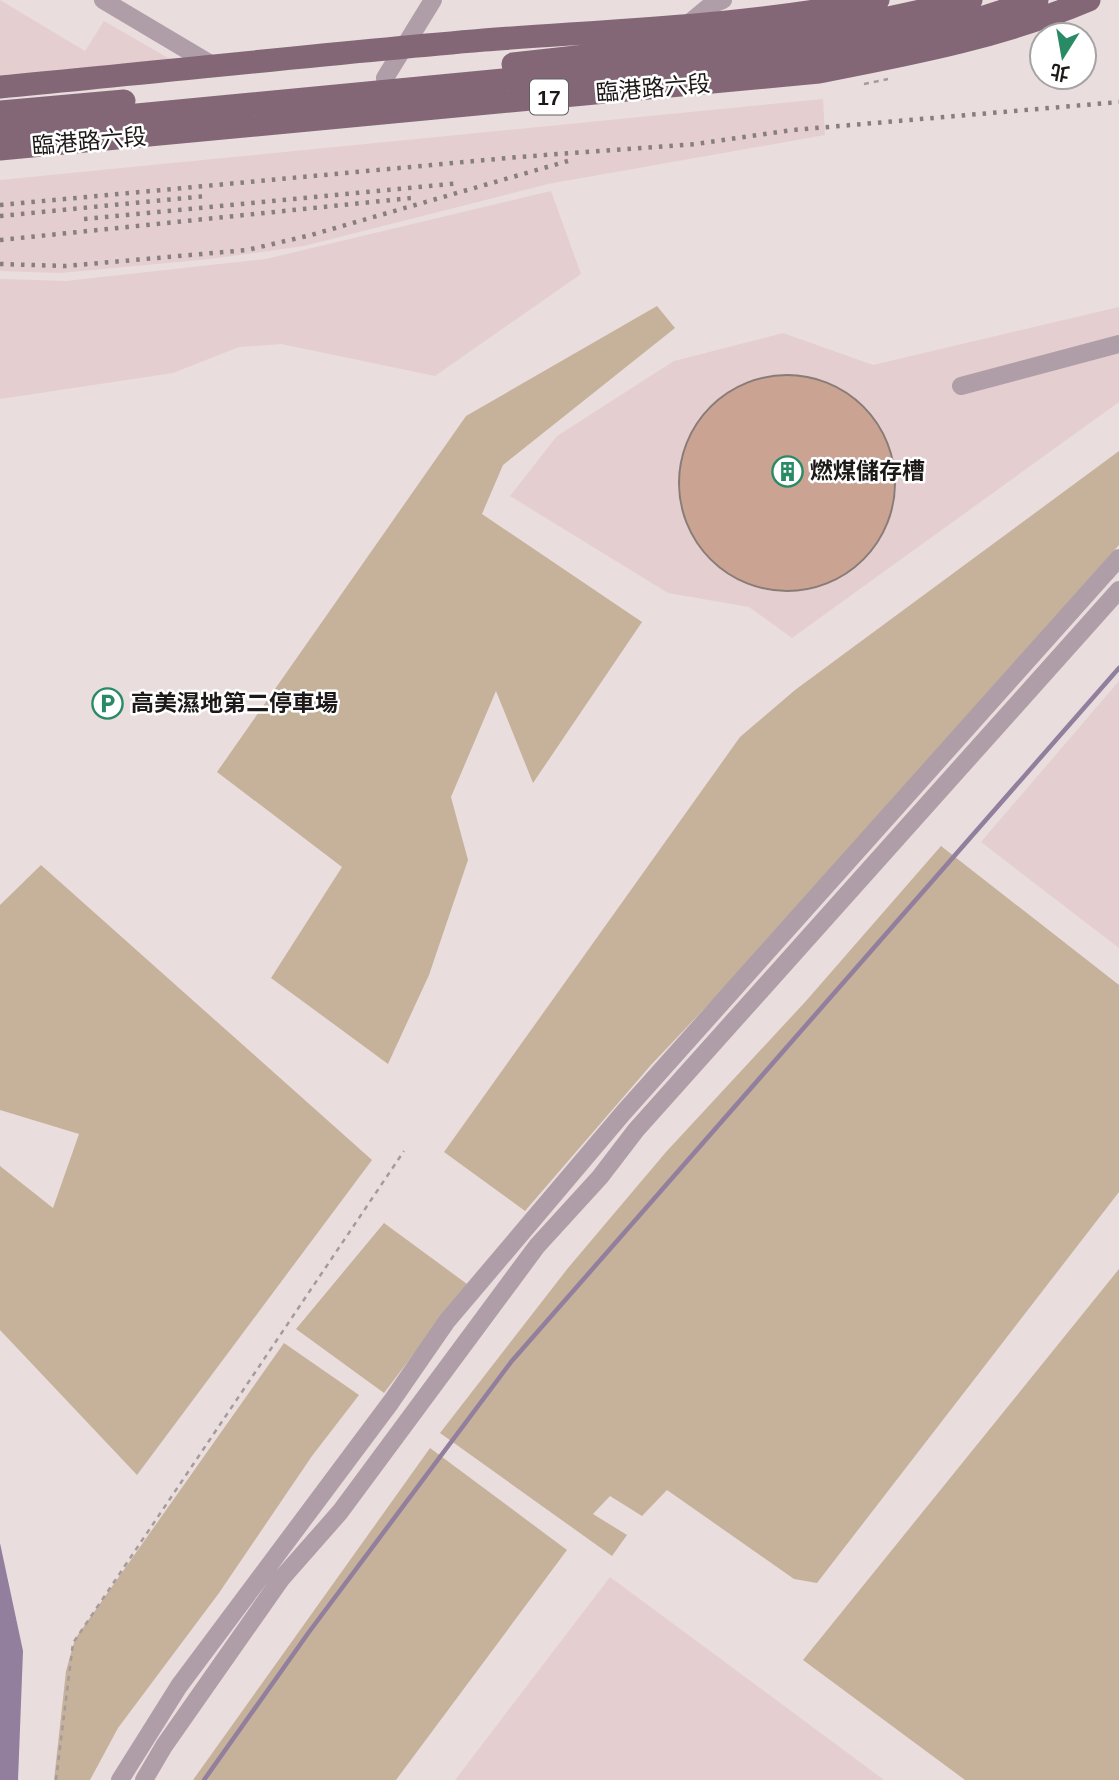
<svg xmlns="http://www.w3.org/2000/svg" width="1119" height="1780" font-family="Arial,'Noto Sans TC',sans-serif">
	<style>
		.built { fill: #e5cecf }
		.green { fill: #c6b29b }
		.water { fill: #927e9d }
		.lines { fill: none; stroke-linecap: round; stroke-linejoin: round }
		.stream { stroke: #927e9d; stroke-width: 4.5 }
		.building { fill: #caa393; stroke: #887c78; stroke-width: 2 }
		.path { stroke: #a69b9b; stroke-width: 2.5; stroke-dasharray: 5 5; stroke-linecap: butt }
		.minor { stroke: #af9ea7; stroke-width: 18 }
		.major { stroke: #846777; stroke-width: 23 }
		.rail { stroke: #877e7e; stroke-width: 4.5; stroke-dasharray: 3.5 7; stroke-linecap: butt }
		.labels { text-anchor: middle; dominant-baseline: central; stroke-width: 5; stroke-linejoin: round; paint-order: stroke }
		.shield { fill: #fff; stroke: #625e5e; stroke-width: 2 }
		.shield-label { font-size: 21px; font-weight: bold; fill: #1e1919 }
		.street-label { font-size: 23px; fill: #1e1919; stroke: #fff }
		.poi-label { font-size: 23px; font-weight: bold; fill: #1e1919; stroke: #fff; text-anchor: start }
	</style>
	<rect width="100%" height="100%" fill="#eadddd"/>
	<!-- built -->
	<path class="built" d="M0,0L85,51L104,21L182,66L0,79Z
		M823,99L825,135L548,184L304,246L210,259L60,273L0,271V180Z
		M551,191L581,274L435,376L281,344L239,347L173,373L0,399V279L66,281L266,259Z
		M1119,307V402L792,638L749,607L668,593L510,496L557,436L674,361L783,333L873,365Z
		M1119,681V948L981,842Z
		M610,1577L884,1780H455Z"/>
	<!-- green -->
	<path class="green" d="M657,306L675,328L503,465L482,514L642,622L533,783L496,691L451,797L468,860L429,975L388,1064L271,978L342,867L217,772L466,416Z
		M1119,451V545L738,973L651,1065L525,1211L444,1152L740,737L795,690Z
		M941,846L1119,985V1192L817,1583L794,1579L667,1490L642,1516L610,1496L593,1514L627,1535L612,1556L440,1433L568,1268L666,1152L806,1001Z
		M41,865L372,1160L137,1475L0,1330V1166L53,1208L79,1134L0,1110V905Z
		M384,1223L467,1284L384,1393L296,1329Z
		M1119,1269V1780H965L803,1660Z
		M284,1343L359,1395L312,1456L219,1593L118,1728L90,1780H54L66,1671L75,1639Z
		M430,1448L567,1550L396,1780H193Z"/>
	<!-- water -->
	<path class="water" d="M0,1543L23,1651L18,1780H0Z"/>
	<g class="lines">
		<!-- stream -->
		<path class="stream" d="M204,1780L309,1632L511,1362L1119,668"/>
	</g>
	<!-- building -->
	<path class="building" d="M679 483a108 108 0 1 1 216 0a108 108 0 1 1-216 0Z"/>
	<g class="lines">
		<!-- path -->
		<path class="path" d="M864,84L888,79
			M56,1780L73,1643L404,1151"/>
		<!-- minor -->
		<path class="minor" d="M103,0L214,66
			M688,24L711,5L723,0
			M387,102L385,78L433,0
			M961,386L1119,344
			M120,1780L179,1686L391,1402L447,1321L624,1112L1119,558
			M144,1780L164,1746L281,1579L340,1512L537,1246L600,1177L636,1130L1119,590"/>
		<!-- major -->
		<path class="major" d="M513,64L847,27L971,0
			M0,87C161,72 322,54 484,40C615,30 749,26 878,0
			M0,112L124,101
			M0,128L868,45L953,27L1037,0
			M0,149L819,72C911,54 1002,37 1089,0"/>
		<!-- rail -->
		<path class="rail" d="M0,205L518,157L696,144L793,130L1119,102
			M0,216L206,196
			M84,219L460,183
			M0,240L411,198
			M0,264L66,266L247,250L311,235L568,161"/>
	</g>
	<!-- icons -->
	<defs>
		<symbol id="building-ring" viewBox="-11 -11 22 22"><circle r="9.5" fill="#fff" stroke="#298b65" stroke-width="1.5"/><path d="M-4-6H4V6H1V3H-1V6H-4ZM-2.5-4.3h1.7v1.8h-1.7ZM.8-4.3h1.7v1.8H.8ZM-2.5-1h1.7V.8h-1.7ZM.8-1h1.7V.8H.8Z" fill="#298b65"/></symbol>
		<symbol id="parking-ring" viewBox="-11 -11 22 22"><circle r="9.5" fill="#fff" stroke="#298b65" stroke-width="1.5"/><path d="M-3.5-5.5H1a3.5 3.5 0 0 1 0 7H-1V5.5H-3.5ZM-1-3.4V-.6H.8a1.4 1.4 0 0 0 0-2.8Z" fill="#298b65"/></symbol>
	</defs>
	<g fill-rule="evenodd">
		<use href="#building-ring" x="770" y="454" width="35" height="35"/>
		<use href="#parking-ring" x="90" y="686" width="35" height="35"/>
	</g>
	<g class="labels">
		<!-- shield labels -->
		<rect class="shield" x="530" y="79.5" width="38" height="35" rx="5"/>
		<g class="shield-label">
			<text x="549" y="97">17</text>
		</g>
		<!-- street labels -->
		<g class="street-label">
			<text transform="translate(653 88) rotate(-5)">臨港路六段</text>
			<text transform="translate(89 141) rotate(-5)">臨港路六段</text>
		</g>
		<!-- poi labels -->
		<g class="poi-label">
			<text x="810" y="471">燃煤儲存槽</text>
			<text x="131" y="703">高美濕地第二停車場</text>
		</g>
	</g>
	<!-- north arrow -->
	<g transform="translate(1063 56) rotate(191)"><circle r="33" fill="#ffffff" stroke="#a5a3a3" stroke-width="2"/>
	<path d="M0-5L12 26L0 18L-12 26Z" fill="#298b65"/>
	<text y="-10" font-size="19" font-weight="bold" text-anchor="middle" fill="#1e1919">北</text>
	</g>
</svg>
